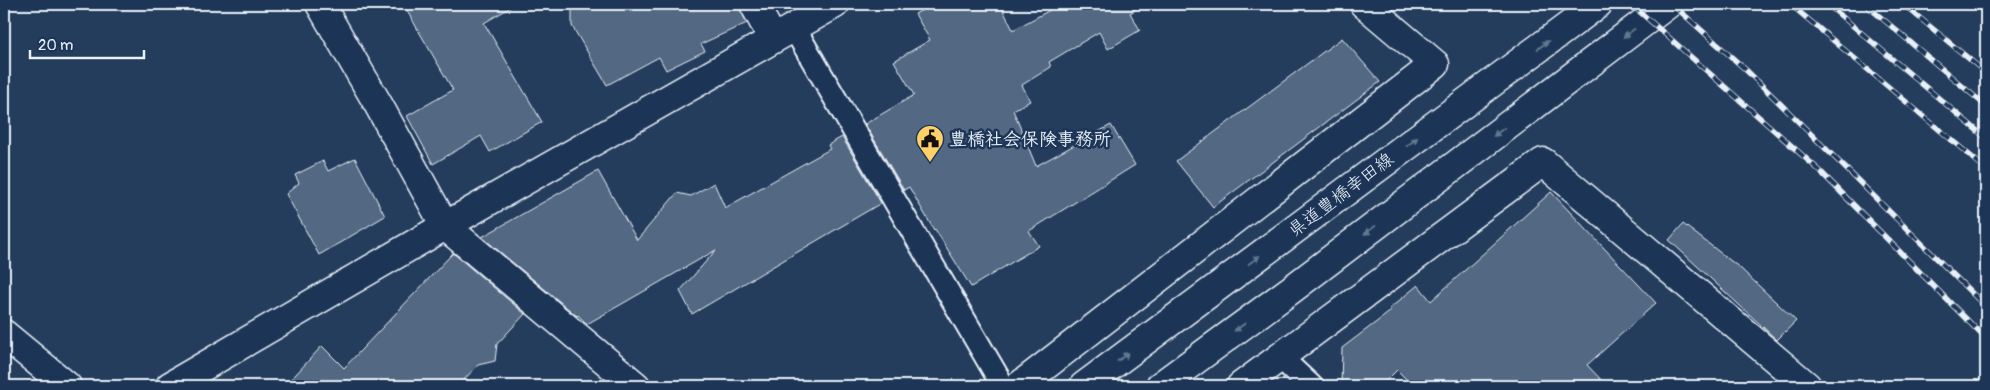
<svg xmlns="http://www.w3.org/2000/svg" width="1990" height="390" font-family="Pangolin,'Klee One',sans-serif">
	<style>
		.building { fill: #536782; stroke: #e8f1f8 }
		.lines { fill: none; stroke-linecap: round; stroke-linejoin: round }
		.service-casing { stroke: #e8f1f8; stroke-width: 26 }
		.minor-casing { stroke: #e8f1f8; stroke-width: 31 }
		.tertiary-casing { stroke: #e8f1f8; stroke-width: 31 }
		.secondary-casing { stroke: #e8f1f8; stroke-width: 31 }
		.service { stroke: #1d3557; stroke-width: 22 }
		.minor { stroke: #1d3557; stroke-width: 28 }
		.tertiary { stroke: #1d3557; stroke-width: 28 }
		.secondary { stroke: #1d3557; stroke-width: 28 }
		.rail-casing { stroke: #e8f1f8; stroke-width: 5.5 }
		.rail { stroke: #1d3557; stroke-width: 4; stroke-dasharray: 11; stroke-linecap: butt }
		.oneway { fill: #64778f }
		.labels { text-anchor: middle; dominant-baseline: central; stroke-width: 5; stroke-linejoin: round; paint-order: stroke }
		.poi-label { font-size: 18px; font-weight: bold; fill: #e8f1f8; stroke: #1d3557; text-anchor: start }
		.street-label { font-size: 18px; fill: #e8f1f8; stroke: #1d3557 }
	</style>
	<rect width="100%" height="100%" fill="#253d5d"/>
	<filter id="ink" filterUnits="userSpaceOnUse"><feTurbulence type="fractalNoise" baseFrequency=".02" numOctaves="2"/><feDisplacementMap in="SourceGraphic" scale="10" xChannelSelector="R" yChannelSelector="G"/><feConvolveMatrix kernelMatrix="1 2 1 2 8 2 1 2 1" color-interpolation-filters="sRGB"/></filter>
	<g filter="url(#ink)">
		<!-- building -->
		<path class="building" d="M403,4H516L484,23L542,122L490,152L481,136L433,164L407,116L453,90Z
			M572,4H738L747,23L701,44L705,51L666,70L659,57L607,85L572,26Z
			M933,4H1000L1013,30L1061,4H1145L1130,13L1140,30L1108,49L1099,32L1049,62L1051,67L1022,85L1030,101L1013,110L1036,166L1111,125L1135,165L1029,231L1039,246L971,287L935,229L934,230L909,187L904,190L865,124L914,95L894,61L930,40L915,14Z
			M1342,38L1380,82L1213,207L1176,161Z
			M842,137L881,203L692,314L680,291L716,250L587,324L578,315L577,316L482,237L598,171L637,240L677,193L691,196L714,183L725,208L830,149L828,145Z
			M355,158L385,216L319,255L286,194L299,183L295,175L323,161L328,171Z
			M1551,192L1656,303L1587,365L1607,386H1413L1397,370L1381,386H1341L1342,348L1391,311L1389,309L1418,285L1431,301Z
			M1683,224L1740,268L1796,321L1777,340L1669,240Z
			M453,253L525,314L497,344L495,361L478,365L458,386H285L322,346L344,368Z"/>
		<g class="lines">
			<defs>
				<path id="service" d="M794,28L1003,386
					M1281,358L1311,386"/>
				<path id="minor" d="M320,4L378,104L445,226L636,386
					M754,4L773,39
					M170,386L445,226L835,4
					M1019,386L1435,64L1364,4
					M1241,386L1543,162L1807,386"/>
				<path id="tertiary" d="M4,334L67,386"/>
				<path id="secondary" d="M1084,386L1598,4
					M1160,386L1292,289L1668,4"/>
			</defs>
			<!-- service casing -->
			<use href="#service" class="service-casing"/>
			<!-- minor casing -->
			<use href="#minor" class="minor-casing"/>
			<!-- tertiary casing -->
			<use href="#tertiary" class="tertiary-casing"/>
			<!-- secondary casing -->
			<use href="#secondary" class="secondary-casing"/>
			<!-- service -->
			<use href="#service" class="service"/>
			<!-- minor -->
			<use href="#minor" class="minor"/>
			<!-- tertiary -->
			<use href="#tertiary" class="tertiary"/>
			<!-- secondary -->
			<use href="#secondary" class="secondary"/>
			<defs>
				<path id="rail" d="M1631,4L1819,170L1986,339
					M1672,4L1745,69L1986,307
					M1790,4L1986,169
					M1827,4L1986,138
					M1865,4L1986,106
					M1903,4L1986,73"/>
			</defs>
			<!-- rail casing -->
			<use href="#rail" class="rail-casing"/>
			<!-- rail -->
			<use href="#rail" class="rail"/>
		</g>
		<!-- one-way arrows -->
		<defs><path id="oneway-solid" d="M-6-.8H1V-3.2L6.5 0L1 3.2V.8H-6Z" transform="scale(1.25)"/></defs>
		<g class="oneway">
			<use href="#oneway-solid" transform="translate(1629 33) rotate(143)"/>
			<use href="#oneway-solid" transform="translate(1543 45) rotate(-37)"/>
			<use href="#oneway-solid" transform="translate(1499 132) rotate(143)"/>
			<use href="#oneway-solid" transform="translate(1412 142) rotate(-37)"/>
			<use href="#oneway-solid" transform="translate(1370 230) rotate(143)"/>
			<use href="#oneway-solid" transform="translate(1254 260) rotate(-37)"/>
			<use href="#oneway-solid" transform="translate(1240 327) rotate(144)"/>
			<use href="#oneway-solid" transform="translate(1123 357) rotate(-37)"/>
		</g>
	</g>
	<!-- icons -->
	<defs>
		<symbol id="civic-pin" viewBox="-11 -11 22 30"><path d="M0 17L-7.5 6A9.5 9.5 0 1 1 7.5 6Z" fill="#ffd166" stroke="#1d3557"/><path d="M-.6-6.5H3V-4.5H.6V-3L4-1V1h2V6H-6V1h2V-1L-.6-3ZM-1.2 2.5V6h2.4V2.5Z" fill="#111"/></symbol>
	</defs>
	<g fill-rule="evenodd">
		<use href="#civic-pin" x="914" y="123" width="32" height="43"/>
	</g>
	<g class="labels">
		<!-- poi labels -->
		<g class="poi-label">
			<text x="949" y="139">豊橋社会保険事務所</text>
		</g>
		<!-- street labels -->
		<g class="street-label">
			<text transform="translate(1341 195) rotate(-37)">県道豊橋幸田線</text>
		</g>
	</g>
	<!-- margin -->
	<rect width="1990" height="390" fill="none" stroke="#1d3557" stroke-width="20"/>
	<rect x="10" y="10" width="1970" height="370" fill="none" stroke="#e8f1f8" stroke-width="2" filter="url(#ink)"/>
	<!-- scale -->
	<path d="M30 50v8h114v-8" fill="none" stroke="#e8f1f8" stroke-width="2.5"/>
	<text x="38" y="50" font-size="15" fill="#e8f1f8" stroke="#1d3557" stroke-width="4" paint-order="stroke">20 m</text>
</svg>
